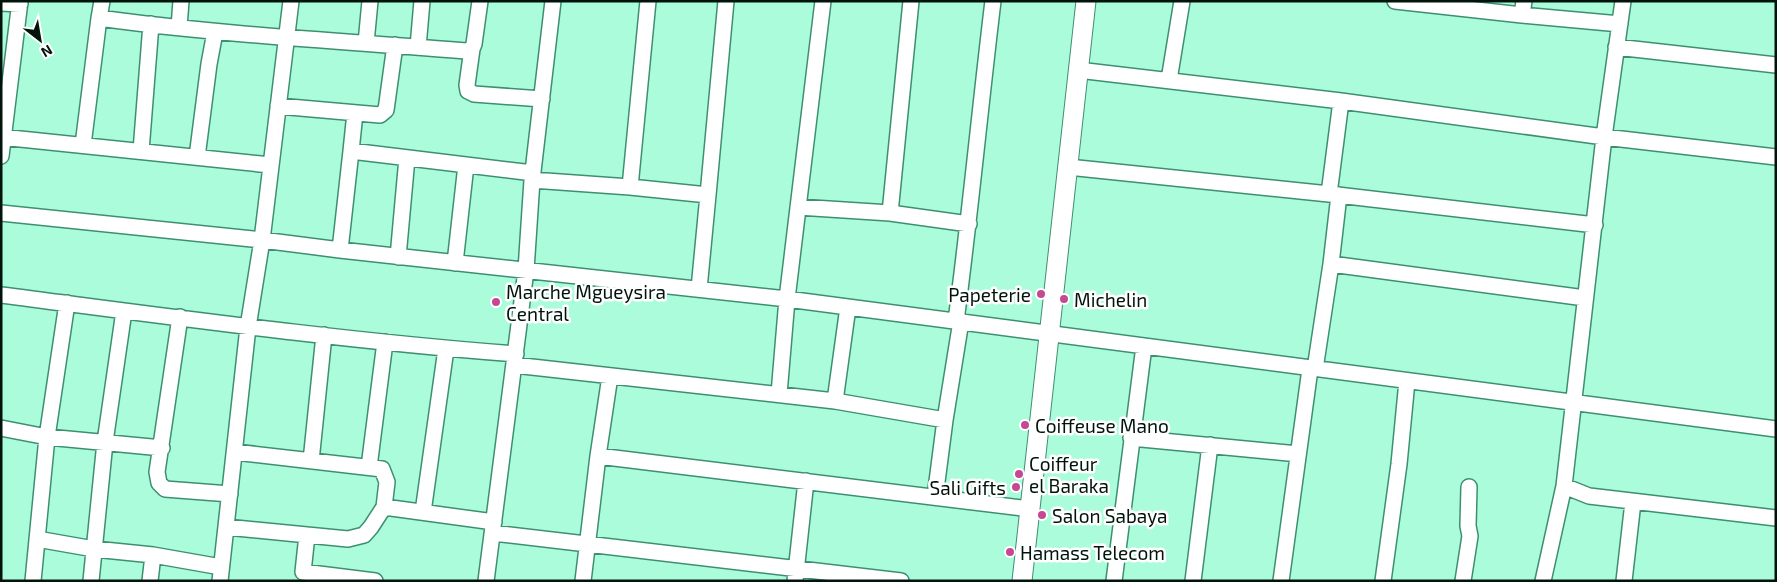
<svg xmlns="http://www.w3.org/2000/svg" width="1777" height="582" font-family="'Exo 2',sans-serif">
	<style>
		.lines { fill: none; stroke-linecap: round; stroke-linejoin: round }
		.minor-casing { stroke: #3e8f72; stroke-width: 18 }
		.tertiary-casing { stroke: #3e8f72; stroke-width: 21 }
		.minor { stroke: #fff; stroke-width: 15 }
		.tertiary { stroke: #fff; stroke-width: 19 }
		.poi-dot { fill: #c64793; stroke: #fff; stroke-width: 2 }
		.labels { text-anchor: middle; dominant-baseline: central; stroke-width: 5; stroke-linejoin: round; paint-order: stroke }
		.poi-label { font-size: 19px; fill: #00140c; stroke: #fff; text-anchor: start }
	</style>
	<rect width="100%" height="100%" fill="#abfcdb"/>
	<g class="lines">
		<defs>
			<path id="minor" d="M102,1L99,18C221,35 344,41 466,51L472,49L474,44L480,1
				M1395,1L1522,15
				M1524,1L1522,15L1620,24
				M1,3L20,4
				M179,27L181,1
				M366,43L370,1
				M418,47L422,1
				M1616,47L1776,65
				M472,49L467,85L468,91L474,94L542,99
				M1078,70L1341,101L1604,137L1776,157
				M1169,80L1182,1
				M278,106L380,115L386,110L395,45
				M1,137L270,165
				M83,145L99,18
				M141,151L151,24
				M351,151L355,113
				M1,156L20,1
				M197,157L209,64L215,32
				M1068,167L1329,194L1595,225
				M532,180L630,187L648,1
				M630,187L708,195L699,289
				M1329,194L1341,101
				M708,195L726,1
				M798,207L890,213L911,1
				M1,213L262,240L340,250L787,299L1776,429
				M890,213L969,224
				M340,250L351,151L533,173
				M398,257L407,158
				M455,263L466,165
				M1331,264L1585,298
				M1,295C172,317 344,341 516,354
				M180,317L157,472L159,483L165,489L230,494
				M956,321C970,215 980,108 993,1
				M514,365L835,401L945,420L935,497
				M1315,369L1331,264L1339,195
				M779,394L787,299L823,1
				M835,401L848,307
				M945,420L961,321
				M1,428L47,437L162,448
				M1131,438L1298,454
				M598,456L610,376
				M311,461L324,335
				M369,467L385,342
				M1564,486L1589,496L1776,518
				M384,507L494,522
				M423,512L446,349
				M226,527L348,539L364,535L371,527L384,507L387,482L382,469L235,452
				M493,533L901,581
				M307,535L303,572L375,581
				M37,539L94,549L153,555L221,567
				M33,581L47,437L67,303
				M91,581L105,442L124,311
				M150,581L153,555
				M220,581L248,327L262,240L291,1
				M486,581L526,270L532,180L553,1
				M583,581L598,456L1030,509
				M795,581L806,481
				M1114,581L1144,346
				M1193,581L1210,445
				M1281,581L1310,369
				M1383,581L1399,464L1407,381
				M1463,581L1470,536L1468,526L1469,487
				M1543,581L1564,486L1604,137L1623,1
				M1624,581L1633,502"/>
			<path id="tertiary" d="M1022,581L1086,1"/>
		</defs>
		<!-- minor casing -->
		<use href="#minor" class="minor-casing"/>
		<!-- tertiary casing -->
		<use href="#tertiary" class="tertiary-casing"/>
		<!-- minor -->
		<use href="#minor" class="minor"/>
		<!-- tertiary -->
		<use href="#tertiary" class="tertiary"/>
	</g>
	<!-- markers -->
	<g class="poi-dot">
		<circle cx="1041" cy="294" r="5"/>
		<circle cx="1064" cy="299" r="5"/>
		<circle cx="496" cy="302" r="5"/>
		<circle cx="1025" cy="425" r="5"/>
		<circle cx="1019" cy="474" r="5"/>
		<circle cx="1016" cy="487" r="5"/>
		<circle cx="1042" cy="515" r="5"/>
		<circle cx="1010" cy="552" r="5"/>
	</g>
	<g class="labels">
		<!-- poi labels -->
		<g class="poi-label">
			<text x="506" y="291">Marche Mgueysira<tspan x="506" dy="22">Central</tspan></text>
			<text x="1031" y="294" text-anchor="end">Papeterie</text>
			<text x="1074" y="299">Michelin</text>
			<text x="1035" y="425">Coiffeuse Mano</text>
			<text x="1029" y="463">Coiffeur<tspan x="1029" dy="22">el Baraka</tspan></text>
			<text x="1006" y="487" text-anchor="end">Sali Gifts</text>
			<text x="1052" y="515">Salon Sabaya</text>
			<text x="1020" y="552">Hamass Telecom</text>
		</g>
	</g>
	<!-- border -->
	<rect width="1777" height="582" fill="none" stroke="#00140c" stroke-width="5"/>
	<!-- north arrow -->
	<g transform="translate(40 40) rotate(149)" stroke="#ffffff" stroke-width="4" paint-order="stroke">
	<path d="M0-4L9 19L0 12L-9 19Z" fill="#00140c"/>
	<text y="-8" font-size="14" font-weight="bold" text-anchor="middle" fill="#00140c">N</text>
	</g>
</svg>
